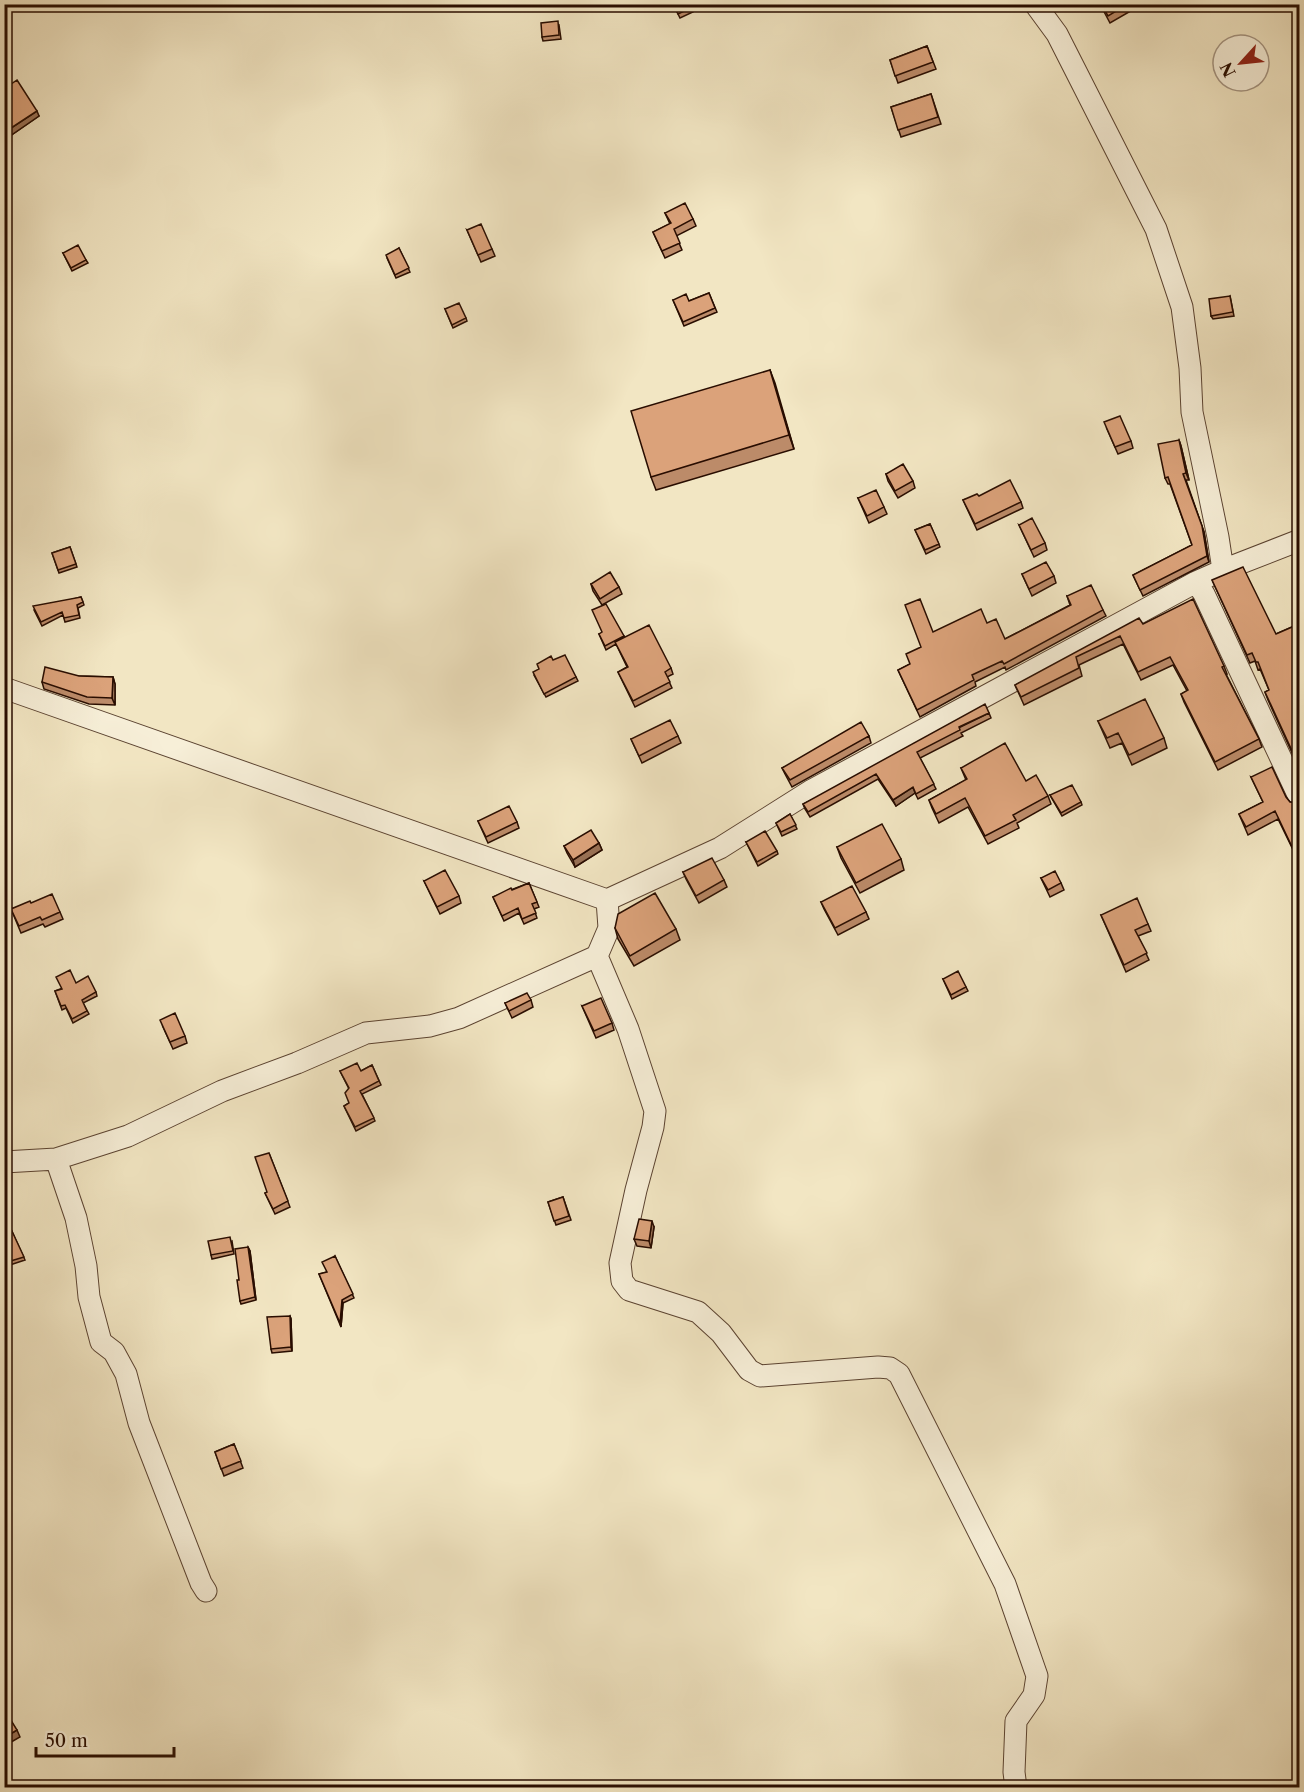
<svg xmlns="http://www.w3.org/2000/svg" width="1304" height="1792" font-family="'Libre Caslon Text',serif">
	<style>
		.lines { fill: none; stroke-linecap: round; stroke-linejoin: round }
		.street-casing { stroke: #5b4331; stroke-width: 23 }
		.street { stroke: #f7efd8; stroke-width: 21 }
		.wall { fill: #bc8b69; stroke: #290d00; stroke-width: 1.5 }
		.shaded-wall { fill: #997155; stroke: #290d00; stroke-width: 1.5 }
		.building { fill: #dba27a; stroke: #290d00; stroke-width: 1.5 }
	</style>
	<rect width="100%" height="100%" fill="#f2e6c3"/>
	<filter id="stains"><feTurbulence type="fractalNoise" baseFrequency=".00333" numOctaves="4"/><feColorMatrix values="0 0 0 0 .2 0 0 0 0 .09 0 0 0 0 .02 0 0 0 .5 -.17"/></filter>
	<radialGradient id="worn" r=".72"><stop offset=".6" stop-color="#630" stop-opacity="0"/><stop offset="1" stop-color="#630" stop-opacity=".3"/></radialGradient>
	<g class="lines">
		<defs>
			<path id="street" d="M1035,4L1057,34L1156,229L1182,307L1190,368L1192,412L1218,537L1223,570
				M1196,582L1204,594L1300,799
				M4,688L607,900L720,848L812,790L1196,582L1223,570L1300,540
				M597,956L628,1029L655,1111L653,1127L636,1190L620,1263L622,1281L629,1290L698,1312L721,1333L749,1370L760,1376L878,1367L890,1368L899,1374L1005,1584L1037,1676L1034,1695L1016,1721L1014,1772L1016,1788
				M56,1159L76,1218L86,1266L89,1297L101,1342L114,1352L126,1374L139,1423L201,1583L206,1591
				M4,1162L56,1159L128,1136L222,1091L297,1063L366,1033L430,1026L459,1018L597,956L609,928L607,900"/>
		</defs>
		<!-- street casing -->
		<use href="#street" class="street-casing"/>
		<!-- street -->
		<use href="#street" class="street"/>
	</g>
	<!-- wall -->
	<path class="wall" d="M673,4H689L693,12L680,18Z
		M1100,4H1141V5L1110,23Z
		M559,25L561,39L543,41L542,37Z
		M927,46L936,69L898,83L890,60Z
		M4,89L39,116L10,136L8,133L4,135Z
		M931,94L941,124L901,137L891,107Z
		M665,213L693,219L696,226L676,236L682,250L665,258L653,232L670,224Z
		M467,230L492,249L495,256L481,262Z
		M399,248L410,272L396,278L387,258Z
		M63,253L86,260L88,263L72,271Z
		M709,293L717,312L684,326L673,300L689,301Z
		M1230,296L1234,316L1213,319L1211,316Z
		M445,309L466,318L467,321L453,328Z
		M770,370L794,449L656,490L651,477Z
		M1107,429L1131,441L1133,448L1118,454Z
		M1179,440L1181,446L1189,480H1186L1204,532L1209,562L1143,596L1133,575L1192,545L1170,484H1168L1165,478Z
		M886,474L913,481L915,488L898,498L888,481Z
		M979,496L1021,502L1023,508L977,530L963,500Z
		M858,498L884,507L887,514L869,523Z
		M930,524L940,547L926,554L915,530Z
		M1019,525L1045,543L1047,550L1034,557Z
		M70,547L77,567L59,573L52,553Z
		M1022,574L1054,576L1056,583L1032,596Z
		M1212,580L1276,634L1299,624V768L1268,700L1265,692L1269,690L1260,669L1258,670L1255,661L1250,663Z
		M591,584L619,587L622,594L602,605L593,591Z
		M1067,596L1103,610L1106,616L1006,670L1005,667L975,682L976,686L920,717L898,670L910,664L933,632L987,623L1005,639L1070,605Z
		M81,597L84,605L78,608L80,618L65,622L63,615L42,626L34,610Z
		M1143,624L1224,666L1227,674H1226L1259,739L1262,747L1218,770L1184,702L1181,694L1187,691L1173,665L1141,680L1123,644L1079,665L1082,676L1024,705L1015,685Z
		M599,634L624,636V638L671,668L673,674L667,677L672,688L635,707L618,672L627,667L616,644L606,650Z
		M553,660L576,677L578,681L546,697L534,675L539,669Z
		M79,676L113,677L115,684V705L89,704L44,689L42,682Z
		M989,713L991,718L961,733L963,736L920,758L936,789L918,799L915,793L896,806L878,779L810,817L805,809L803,804Z
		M1098,721L1164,738L1167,748L1132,765L1122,743L1110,748Z
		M678,736L681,743L642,763L631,739Z
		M869,736L871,743L792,787L785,774L782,768Z
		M961,768L1026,781L1048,796L1051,804L1017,823L1019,828L988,844L968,807L939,823L932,808L929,800L966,780Z
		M1251,777L1286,797L1290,802L1299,803V860H1298L1278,819L1248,835L1239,814L1263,802Z
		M1050,795L1081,802L1082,805L1062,816Z
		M790,814L797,829L782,836L776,823Z
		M478,821L517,822L519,828L488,843Z
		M746,842L777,851L778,854L758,866Z
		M599,843L602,850L575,867L567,853L564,846Z
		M837,847L901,859L904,870L860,893L841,858Z
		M683,872L724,880L727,887L699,903L686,879Z
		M1041,878L1061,883L1064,890L1050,897Z
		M424,881L459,896L461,903L440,914Z
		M529,883L539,907L534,909L537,918L524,924L519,913L504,921L493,897Z
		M821,902L866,912L869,919L838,935L824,909Z
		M31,903L60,912L63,919L45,927L43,924L21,933L11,909Z
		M1101,915L1148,924L1151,931L1138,936L1149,960L1126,972Z
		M615,928L676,929L680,940L634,966L618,939Z
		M943,979L966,987L968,991L952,999Z
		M76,983L96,992L97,996L83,1003L89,1014L73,1023L66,1008L62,1010L55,991Z
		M531,1000L533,1007L512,1018L505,1003Z
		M582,1006L612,1023L614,1030L596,1038Z
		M163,1027L185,1036L187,1043L173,1049Z
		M372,1065L381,1085L362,1094L375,1121L356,1131L344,1106L349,1103V1089L340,1071H361Z
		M269,1153L290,1207L275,1214L265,1193L267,1192Z
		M563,1197L571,1220L556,1225L548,1202Z
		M4,1214L25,1260L4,1267Z
		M654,1227L651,1248L637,1246L634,1239Z
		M232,1241L234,1254L212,1259L211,1255Z
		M248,1247L250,1251L256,1300L241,1304L240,1301L239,1280Z
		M335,1256L354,1298L343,1303L341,1327L319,1274L327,1272Z
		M290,1316L291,1319L292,1351L272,1353L271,1349Z
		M234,1444L243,1468L224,1476L215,1452Z"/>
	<!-- shaded-wall -->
	<path class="shaded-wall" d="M37,111L39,116L10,136L8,130Z
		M770,370L775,383L794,449L789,435Z
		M1179,440L1181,446L1189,480L1186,473Z
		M1183,474L1204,532L1209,562L1207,556Z
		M113,677L115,684V705L112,698Z
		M913,787L915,793L896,806L893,800Z
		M599,843L602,850L575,867L573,860Z
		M652,1221L654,1227L651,1248L649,1241Z
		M248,1247L250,1251L256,1300L255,1297Z
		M342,1300L343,1303L341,1327L340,1323Z
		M290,1316L291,1319L292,1351L291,1347Z
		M17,1730L20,1737L6,1745L4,1738Z"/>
	<!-- building -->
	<path class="building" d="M674,4H689L691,8L678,14Z
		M1101,4H1128L1108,16Z
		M558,21L559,35L542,37L541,23Z
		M927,46L933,62L895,76L890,60Z
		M17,80L37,111L8,130L6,128L4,129V89Z
		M931,94L938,117L898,130L891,107Z
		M685,203L693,219L674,229L680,243L662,251L653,232L671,223L665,213Z
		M481,224L492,249L478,255L467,230Z
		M78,245L86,260L71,268L63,253Z
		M399,248L409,268L395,275L386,255Z
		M709,293L715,308L683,322L673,300L686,294L689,301Z
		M1230,296L1233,312L1211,316L1209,299Z
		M459,303L466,318L452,325L445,309Z
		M770,370L789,435L651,477L631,411Z
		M1120,416L1131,441L1115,447L1104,422Z
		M1179,440L1186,473L1183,474L1202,526L1207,556L1140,590L1133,575L1192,545L1168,477L1165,478L1158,444Z
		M903,464L913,481L895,491L886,474Z
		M1010,480L1021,502L975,524L963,500L977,494L979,496Z
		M876,490L884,507L867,516L858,498Z
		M1032,518L1045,543L1031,550L1019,525Z
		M930,524L939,544L925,550L915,530Z
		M70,547L76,564L58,570L52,553Z
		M1046,562L1054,576L1029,589L1022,574Z
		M1243,567L1276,634L1299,624V766L1265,692L1269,690L1258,662H1256L1252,653L1247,655L1212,580Z
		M610,572L619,587L600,599L591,584Z
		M1091,585L1103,610L1004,664L1002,661L972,675L974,680L917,710L898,670L910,664L906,654L921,647L905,605L920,599L933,632L981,609L987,623L996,619L1005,639L1071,605L1067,596Z
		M81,597L83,602L77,605L79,615L64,618L62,612L41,622L33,606Z
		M1193,599L1224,666L1222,667L1259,739L1215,762L1181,694L1188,690L1170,657L1138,672L1120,636L1076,657L1079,668L1021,697L1015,685L1139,618L1143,624Z
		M606,604L624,636L605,646L599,634L602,632L592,610Z
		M649,625L671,668L665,672L670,682L633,701L618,672L628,667L615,642Z
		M565,655L576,677L544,694L533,672L539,669L537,664L551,656L553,660Z
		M45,667L79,676L113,677L112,698L87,697L42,682Z
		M1145,699L1164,738L1129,755L1118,733L1107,738L1098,721Z
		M985,704L989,713L959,727L960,730L917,752L934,784L916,794L913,787L893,800L876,774L808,812L803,804Z
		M670,720L678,736L639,756L631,739Z
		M861,722L869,736L790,780L782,768Z
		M1005,743L1026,781L1036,775L1048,796L1013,815L1016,820L985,836L965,798L936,814L929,800L967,779L961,768Z
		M1272,767L1286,797L1290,802L1299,803V850L1295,853L1275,811L1246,827L1239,814L1263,802L1251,777Z
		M1072,785L1081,802L1061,813L1050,795Z
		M509,806L517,822L486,837L478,821Z
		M790,814L796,825L781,832L776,823Z
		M882,824L901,859L856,883L837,847Z
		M591,830L599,843L573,860L564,846Z
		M765,831L777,851L757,862L746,842Z
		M712,858L724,880L696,896L683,872Z
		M445,870L459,896L437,907L424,881Z
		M1055,871L1061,883L1048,890L1041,878Z
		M529,883L537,902L532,904L536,913L522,919L518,908L502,916L493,897L511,888L512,890Z
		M852,886L866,912L835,928L821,902Z
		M655,893L676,929L630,956L615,928L618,914Z
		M52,894L60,912L42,920L40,917L19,926L11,909L30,901L31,903Z
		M1137,898L1148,924L1135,930L1147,953L1124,965L1101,915Z
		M70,970L76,983L88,976L96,992L82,1000L87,1011L72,1019L65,1005L61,1006L55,991L62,989L56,977Z
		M958,971L966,987L951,995L943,979Z
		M527,993L531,1000L509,1011L505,1003Z
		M601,998L612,1023L594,1031L582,1006Z
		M175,1013L185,1036L170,1042L160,1020Z
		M357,1063L361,1071L372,1065L379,1081L360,1091L374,1118L355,1127L344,1106L349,1103L345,1093L349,1088L340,1071Z
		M269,1153L288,1201L273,1209L265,1193L267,1192L255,1157Z
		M563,1197L569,1216L554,1221L548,1202Z
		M4,1214L24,1257L4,1263Z
		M639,1219L652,1221L649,1241L634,1239Z
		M230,1237L233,1251L211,1255L208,1241Z
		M248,1247L255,1297L240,1301L237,1280H239L235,1249Z
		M335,1256L353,1294L342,1300L340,1323L319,1274L327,1272L322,1262Z
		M290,1316L291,1347L271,1349L267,1317Z
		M234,1444L241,1461L221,1469L215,1452Z
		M4,1709L17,1730L4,1738Z"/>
	<!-- margin -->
	<rect width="1304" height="1792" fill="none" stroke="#f2e6c3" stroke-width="24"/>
	<rect x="6" y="6" width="1292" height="1780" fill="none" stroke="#290d00" stroke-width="3"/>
	<rect x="12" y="12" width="1280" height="1768" fill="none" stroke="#290d00" stroke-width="1.5"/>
	<!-- north arrow -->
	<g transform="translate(1241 63) rotate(243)"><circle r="28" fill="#f7efd8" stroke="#a59582" stroke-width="1.5"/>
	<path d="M0-4.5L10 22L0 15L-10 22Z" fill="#8f2418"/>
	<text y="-9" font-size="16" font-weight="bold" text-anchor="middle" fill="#290d00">N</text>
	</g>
	<!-- scale -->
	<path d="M36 1747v9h138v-9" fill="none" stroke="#290d00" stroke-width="3"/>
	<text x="45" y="1747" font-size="18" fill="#290d00" stroke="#f7efd8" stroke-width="4.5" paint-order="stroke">50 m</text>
	<rect width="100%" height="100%" filter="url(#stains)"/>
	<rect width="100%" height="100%" fill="url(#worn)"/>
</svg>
